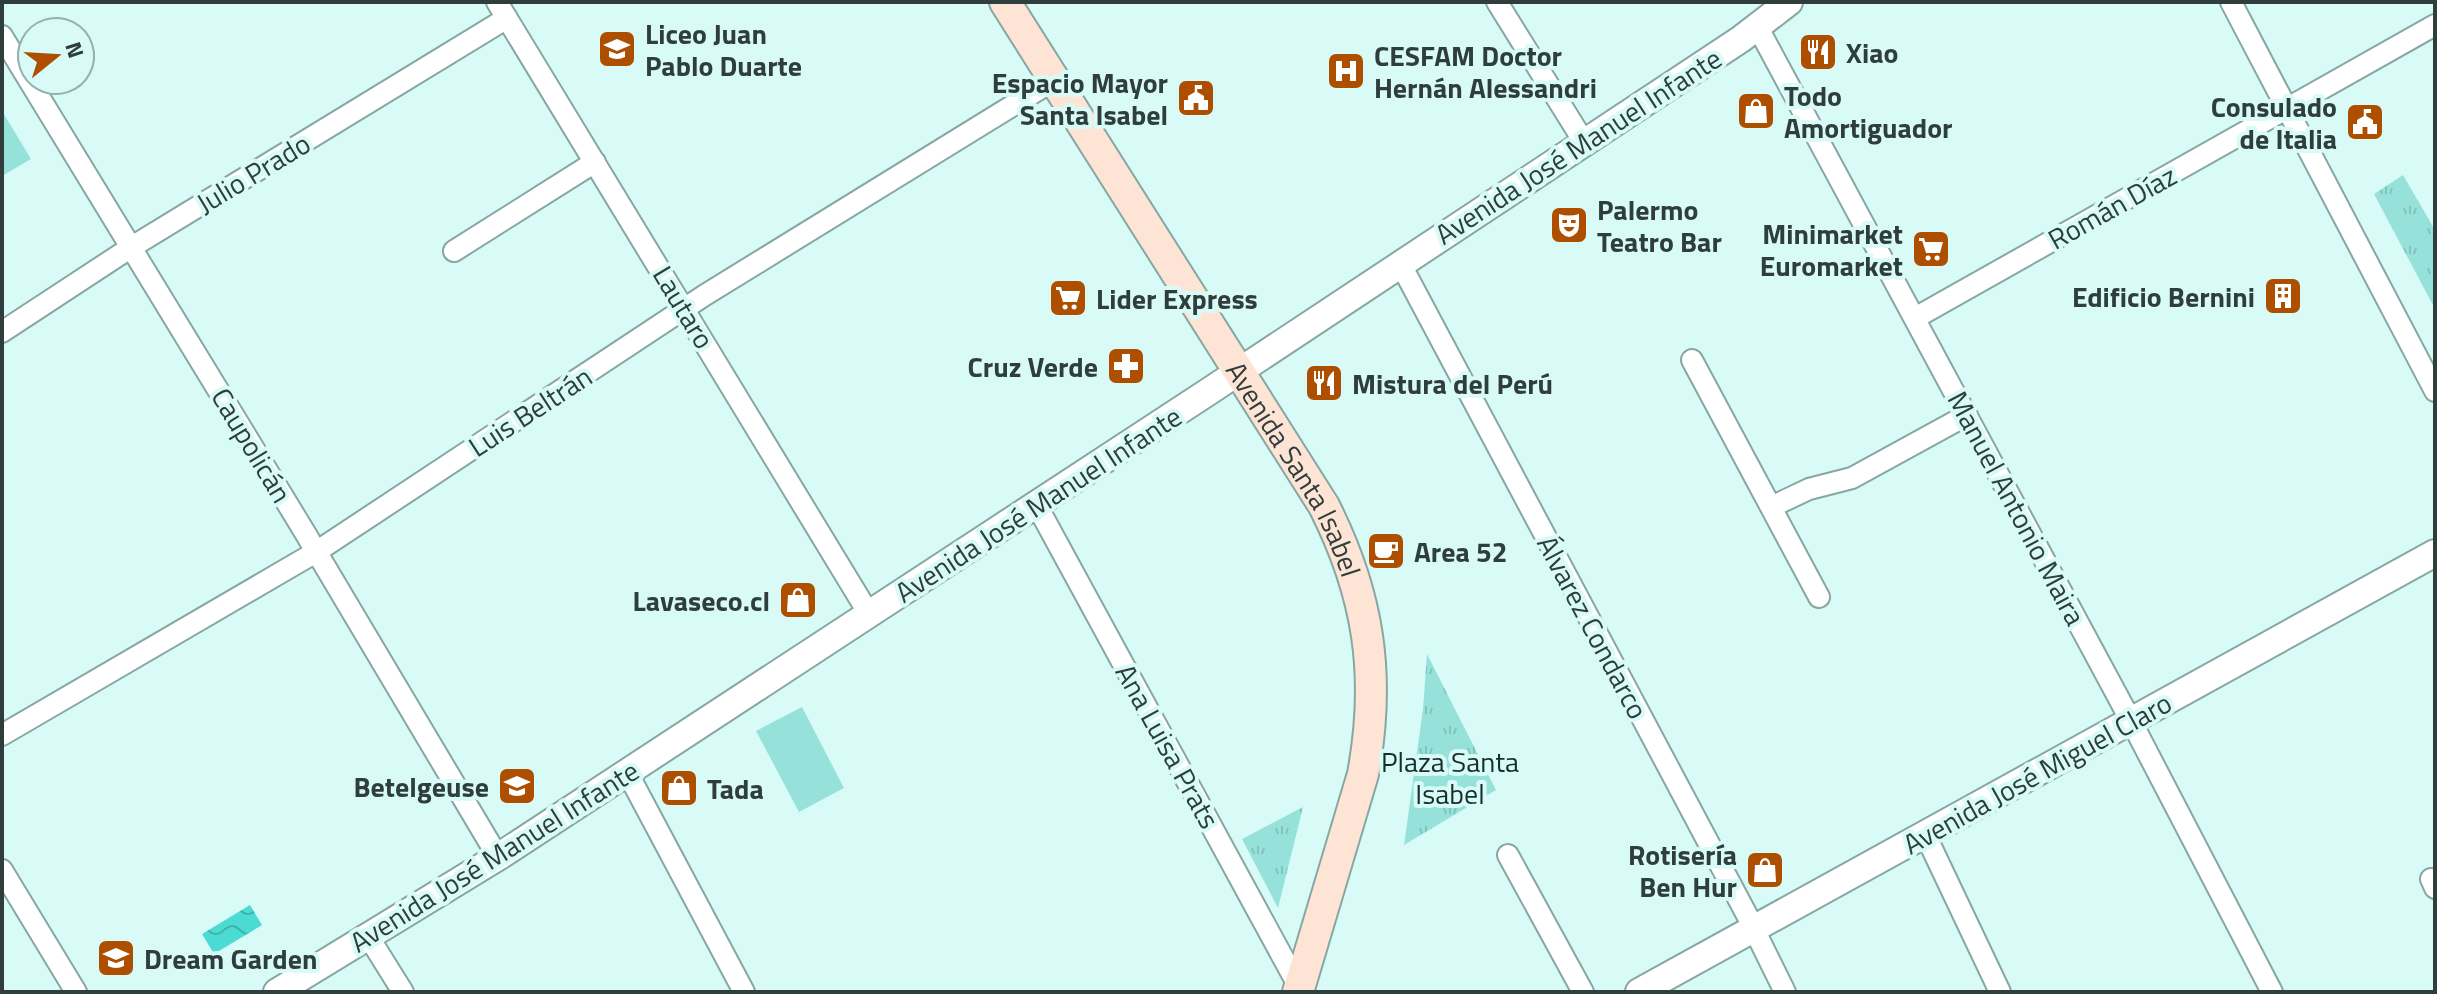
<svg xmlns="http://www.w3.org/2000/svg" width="2437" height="994" font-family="'Titillium Web',sans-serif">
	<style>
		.park { fill: url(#park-tufts) }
		.garden { fill: #96e2db }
		.water { fill: url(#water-waves) }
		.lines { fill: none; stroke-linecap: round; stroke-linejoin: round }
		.minor-casing { stroke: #86a7a4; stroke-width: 24 }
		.tertiary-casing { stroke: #86a7a4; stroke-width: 30 }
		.secondary-casing { stroke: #86a7a4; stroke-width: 34 }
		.minor { stroke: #fff; stroke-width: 20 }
		.tertiary { stroke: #fff; stroke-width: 26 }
		.secondary { stroke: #fee4d5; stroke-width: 30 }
		.labels { text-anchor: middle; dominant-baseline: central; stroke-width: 8; stroke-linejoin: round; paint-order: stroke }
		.poi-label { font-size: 28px; font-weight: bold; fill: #2f3d3c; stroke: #d8fbf7; text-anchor: start }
		.street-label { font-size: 28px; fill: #2f3d3c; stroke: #d8fbf7 }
		.park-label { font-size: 28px; fill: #162e2c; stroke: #d8fbf7 }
	</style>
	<defs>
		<pattern id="park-tufts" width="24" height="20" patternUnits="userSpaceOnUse" patternTransform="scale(2)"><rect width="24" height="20" fill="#96e2db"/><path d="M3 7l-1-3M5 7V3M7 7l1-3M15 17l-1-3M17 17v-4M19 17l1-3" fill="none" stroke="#82c3bd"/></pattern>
		<pattern id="water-waves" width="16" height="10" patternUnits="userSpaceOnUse" patternTransform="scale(2)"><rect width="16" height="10" fill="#4adcd2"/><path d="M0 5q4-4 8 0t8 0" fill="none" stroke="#3eb4ac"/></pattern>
	</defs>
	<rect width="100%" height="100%" fill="#d8fbf7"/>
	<!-- park -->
	<path class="park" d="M2403,175L2435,230V309L2374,194Z
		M1427,654L1496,790L1404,845L1423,709Z
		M1303,807L1278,908L1242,839Z"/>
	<!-- garden -->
	<path class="garden" d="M2,111L31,159L2,176Z
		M802,707L844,788L799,812L756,731Z"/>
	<!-- water -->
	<path class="water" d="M250,905L262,925L214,954L202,934Z"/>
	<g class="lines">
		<defs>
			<path id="minor" d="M497,2L869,614
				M1497,2L1584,142
				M2231,2L2435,391
				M1757,26L2131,721L2272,992
				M2,36L304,531L498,857
				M454,251L595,162
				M1400,263L1748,917L1785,992
				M1915,318L2435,25
				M2,332L130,248L507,18
				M1692,360L1819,597
				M1036,504L1299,987
				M1771,507L1809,489L1852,478L1967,415
				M2,735L316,552L705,295L1054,80
				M627,772L744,992
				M1925,834L2000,992
				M1508,855L1583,992
				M2,870L76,992
				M2431,879L2435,888
				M368,936L403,992"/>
			<path id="tertiary" d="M277,992L498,857L1208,392L1741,39L1789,2
				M1639,992L2435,553"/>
			<g id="secondary">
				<path id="s1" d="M1005,2L1324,506C1369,595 1381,676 1363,774L1298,992"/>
			</g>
		</defs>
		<!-- minor casing -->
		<use href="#minor" class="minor-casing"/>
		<!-- tertiary casing -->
		<use href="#tertiary" class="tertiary-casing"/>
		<!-- secondary casing -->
		<use href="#secondary" class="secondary-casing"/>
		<!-- minor -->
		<use href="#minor" class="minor"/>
		<!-- tertiary -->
		<use href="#tertiary" class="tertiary"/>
		<!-- secondary -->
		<use href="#secondary" class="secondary"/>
	</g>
	<!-- icons -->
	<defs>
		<symbol id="school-square" viewBox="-11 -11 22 22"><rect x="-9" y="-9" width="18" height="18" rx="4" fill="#ae4f00" stroke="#d8fbf7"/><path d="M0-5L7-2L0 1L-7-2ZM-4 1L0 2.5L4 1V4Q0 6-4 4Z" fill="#fff"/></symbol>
		<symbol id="restaurant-square" viewBox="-11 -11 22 22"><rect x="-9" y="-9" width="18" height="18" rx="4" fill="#ae4f00" stroke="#d8fbf7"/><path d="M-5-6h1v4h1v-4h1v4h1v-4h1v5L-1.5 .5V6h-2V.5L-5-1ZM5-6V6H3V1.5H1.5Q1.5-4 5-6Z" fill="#fff"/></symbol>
		<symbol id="hospital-square" viewBox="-11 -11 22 22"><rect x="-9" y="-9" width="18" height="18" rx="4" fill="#ae4f00" stroke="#d8fbf7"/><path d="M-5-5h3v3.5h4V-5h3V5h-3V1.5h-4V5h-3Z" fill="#fff"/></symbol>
		<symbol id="civic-square" viewBox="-11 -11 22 22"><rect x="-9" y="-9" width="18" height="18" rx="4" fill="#ae4f00" stroke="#d8fbf7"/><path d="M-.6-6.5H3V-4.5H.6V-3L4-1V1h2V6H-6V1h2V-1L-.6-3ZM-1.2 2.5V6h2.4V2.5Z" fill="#fff"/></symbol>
		<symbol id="shop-square" viewBox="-11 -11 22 22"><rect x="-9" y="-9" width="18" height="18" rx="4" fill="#ae4f00" stroke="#d8fbf7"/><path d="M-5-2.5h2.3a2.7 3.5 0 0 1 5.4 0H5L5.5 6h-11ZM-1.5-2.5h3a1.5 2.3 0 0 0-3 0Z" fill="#fff"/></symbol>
		<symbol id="theatre-square" viewBox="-11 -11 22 22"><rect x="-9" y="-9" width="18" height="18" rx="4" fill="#ae4f00" stroke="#d8fbf7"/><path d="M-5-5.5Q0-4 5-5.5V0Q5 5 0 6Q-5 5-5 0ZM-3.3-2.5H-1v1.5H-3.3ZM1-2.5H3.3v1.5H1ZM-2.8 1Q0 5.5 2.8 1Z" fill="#fff"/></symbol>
		<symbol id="supermarket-square" viewBox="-11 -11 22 22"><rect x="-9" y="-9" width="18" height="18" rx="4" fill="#ae4f00" stroke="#d8fbf7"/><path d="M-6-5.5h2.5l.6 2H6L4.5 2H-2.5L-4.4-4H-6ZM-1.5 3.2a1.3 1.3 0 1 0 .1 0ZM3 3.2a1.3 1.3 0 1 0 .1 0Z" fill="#fff"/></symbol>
		<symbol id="building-square" viewBox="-11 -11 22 22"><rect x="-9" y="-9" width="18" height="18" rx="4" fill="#ae4f00" stroke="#d8fbf7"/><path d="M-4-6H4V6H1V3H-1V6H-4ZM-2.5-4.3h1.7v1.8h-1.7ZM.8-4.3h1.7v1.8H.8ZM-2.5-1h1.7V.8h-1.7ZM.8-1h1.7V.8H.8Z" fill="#fff"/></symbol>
		<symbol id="pharmacy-square" viewBox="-11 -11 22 22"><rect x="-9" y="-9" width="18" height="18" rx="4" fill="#ae4f00" stroke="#d8fbf7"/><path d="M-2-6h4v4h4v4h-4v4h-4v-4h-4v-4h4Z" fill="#fff"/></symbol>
		<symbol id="cafe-square" viewBox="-11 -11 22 22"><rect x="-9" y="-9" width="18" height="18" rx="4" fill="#ae4f00" stroke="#d8fbf7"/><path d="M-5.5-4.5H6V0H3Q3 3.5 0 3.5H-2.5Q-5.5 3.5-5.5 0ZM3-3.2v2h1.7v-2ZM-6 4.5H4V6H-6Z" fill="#fff"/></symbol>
	</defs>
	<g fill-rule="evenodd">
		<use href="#school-square" x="595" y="27" width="44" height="44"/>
		<use href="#restaurant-square" x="1796" y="30" width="44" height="44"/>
		<use href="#hospital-square" x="1324" y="49" width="44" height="44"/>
		<use href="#civic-square" x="1174" y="76" width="44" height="44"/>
		<use href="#shop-square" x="1734" y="89" width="44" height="44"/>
		<use href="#civic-square" x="2343" y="100" width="44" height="44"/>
		<use href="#theatre-square" x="1547" y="203" width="44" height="44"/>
		<use href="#supermarket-square" x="1909" y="227" width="44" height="44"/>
		<use href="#building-square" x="2261" y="274" width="44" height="44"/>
		<use href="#supermarket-square" x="1046" y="276" width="44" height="44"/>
		<use href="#pharmacy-square" x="1104" y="344" width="44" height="44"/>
		<use href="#restaurant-square" x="1302" y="361" width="44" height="44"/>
		<use href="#cafe-square" x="1364" y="529" width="44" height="44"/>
		<use href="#shop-square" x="776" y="578" width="44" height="44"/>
		<use href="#school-square" x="495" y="764" width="44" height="44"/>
		<use href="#shop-square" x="657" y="766" width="44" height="44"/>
		<use href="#shop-square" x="1743" y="848" width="44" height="44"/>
		<use href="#school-square" x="94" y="936" width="44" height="44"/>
	</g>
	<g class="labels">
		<!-- poi labels -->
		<g class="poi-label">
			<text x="645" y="33">Liceo Juan<tspan x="645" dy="32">Pablo Duarte</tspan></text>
			<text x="1846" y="52">Xiao</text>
			<text x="1374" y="55">CESFAM Doctor<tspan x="1374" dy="32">Hernán Alessandri</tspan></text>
			<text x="1168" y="82" text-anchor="end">Espacio Mayor<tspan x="1168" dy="32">Santa Isabel</tspan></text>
			<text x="1784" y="95">Todo<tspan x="1784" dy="32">Amortiguador</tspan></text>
			<text x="2337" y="106" text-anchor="end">Consulado<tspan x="2337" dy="32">de Italia</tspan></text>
			<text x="1597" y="209">Palermo<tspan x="1597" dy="32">Teatro Bar</tspan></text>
			<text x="1903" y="233" text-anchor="end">Minimarket<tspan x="1903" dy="32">Euromarket</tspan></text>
			<text x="2255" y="296" text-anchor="end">Edificio Bernini</text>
			<text x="1096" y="298">Lider Express</text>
			<text x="1098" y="366" text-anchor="end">Cruz Verde</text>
			<text x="1352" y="383">Mistura del Perú</text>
			<text x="1414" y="551">Area 52</text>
			<text x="770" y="600" text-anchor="end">Lavaseco.cl</text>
			<text x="489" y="786" text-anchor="end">Betelgeuse</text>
			<text x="707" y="788">Tada</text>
			<text x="1737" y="854" text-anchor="end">Rotisería<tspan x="1737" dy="32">Ben Hur</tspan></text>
			<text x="144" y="958">Dream Garden</text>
		</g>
		<!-- street labels -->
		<g class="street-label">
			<text transform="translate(1578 146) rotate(-33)">Avenida José Manuel Infante</text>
			<text transform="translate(253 173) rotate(-31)">Julio Prado</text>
			<text transform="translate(2112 207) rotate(-29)">Román Díaz</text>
			<text transform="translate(684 307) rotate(59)">Lautaro</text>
			<text transform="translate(530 411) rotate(-33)">Luis Beltrán</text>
			<text transform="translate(252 445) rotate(59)">Caupolicán</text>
			<text stroke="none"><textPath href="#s1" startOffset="550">Avenida Santa Isabel</textPath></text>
			<text transform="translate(1038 504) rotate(-33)">Avenida José Manuel Infante</text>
			<text transform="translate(2017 508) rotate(62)">Manuel Antonio Maira</text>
			<text transform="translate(1593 627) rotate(62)">Álvarez Condarco</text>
			<text transform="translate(1168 746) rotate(61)">Ana Luisa Prats</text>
			<text transform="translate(2037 773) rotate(-29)">Avenida José Miguel Claro</text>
			<text transform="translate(494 856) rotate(-32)">Avenida José Manuel Infante</text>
		</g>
		<!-- park labels -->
		<g class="park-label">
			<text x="1450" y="761">Plaza Santa<tspan x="1450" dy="32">Isabel</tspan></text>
		</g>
	</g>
	<!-- border -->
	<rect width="2437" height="994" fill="none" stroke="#2f3d3c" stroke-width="8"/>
	<!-- north arrow -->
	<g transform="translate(56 56) rotate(72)"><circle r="38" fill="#d8fbf7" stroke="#94afac" stroke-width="2"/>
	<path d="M0-6L14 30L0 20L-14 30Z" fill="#ae4f00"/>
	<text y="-12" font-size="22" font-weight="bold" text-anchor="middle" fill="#2f3d3c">N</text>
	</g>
</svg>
